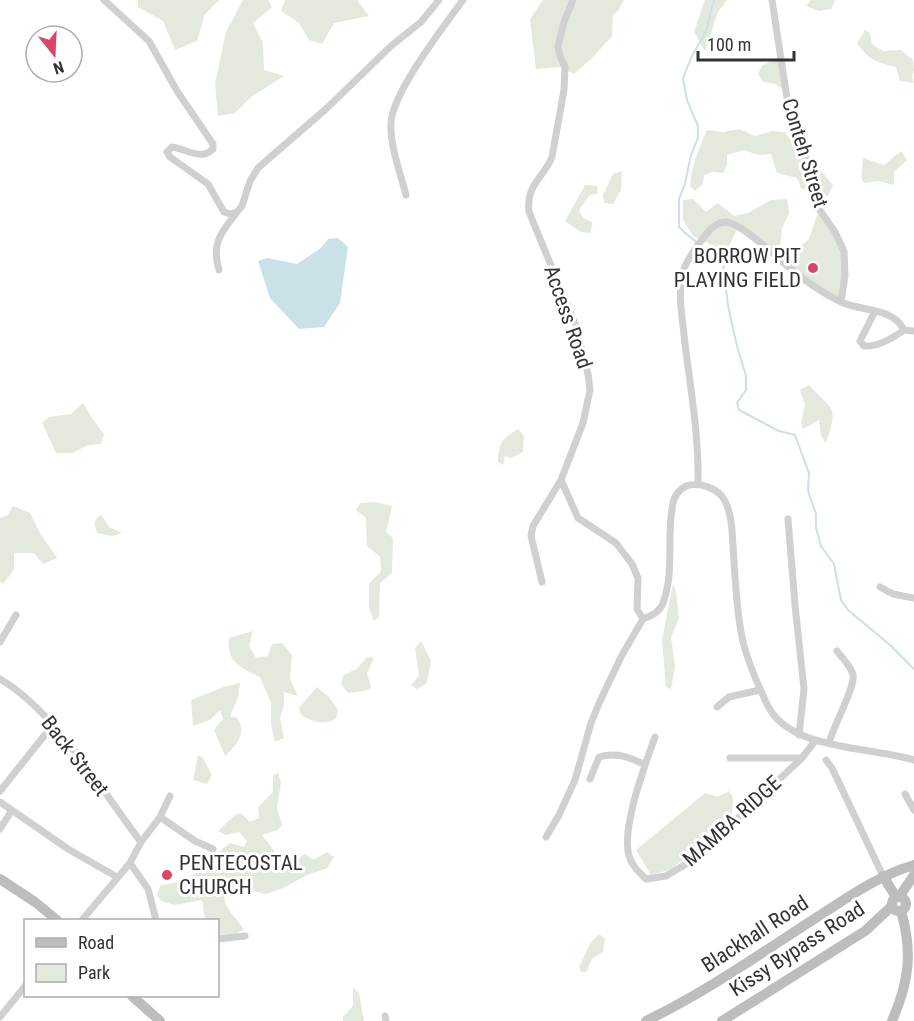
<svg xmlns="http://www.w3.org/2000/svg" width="914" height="1021" font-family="'Roboto Condensed',sans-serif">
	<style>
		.green { fill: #e4e9dd }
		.water { fill: #cbe1e8 }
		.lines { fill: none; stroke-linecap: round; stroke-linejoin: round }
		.stream { stroke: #cbe1e8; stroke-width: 2 }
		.street { stroke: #d0d0d0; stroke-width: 7 }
		.secondary { stroke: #bdbdbd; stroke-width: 10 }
		.poi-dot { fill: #d94667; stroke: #fff; stroke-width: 2 }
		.labels { text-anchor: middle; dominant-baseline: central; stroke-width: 6; stroke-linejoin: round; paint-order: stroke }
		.street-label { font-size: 21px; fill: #333; stroke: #fff }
		.poi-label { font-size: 21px; fill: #333; stroke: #fff; text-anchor: end }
	</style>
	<rect width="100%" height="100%" fill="#fff"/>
	<!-- green -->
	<path class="green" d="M138,0H219L205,14L197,41L175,50L163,21L138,7Z
		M243,0H268L272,7L253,23L263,43L264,70L284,76L251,97L235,113L218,116L215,84L226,32Z
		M285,0H357L369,16L334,23L322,44L309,40L299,23L281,11Z
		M543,0H624L618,11L613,15L612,36L594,56L574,74L560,67L536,69L530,19Z
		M705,0H727L718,12L705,51L694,32Z
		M811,0H835L831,9L819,11L806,6Z
		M865,30L870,33L872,44L883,51L901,50L913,60L914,70L912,77L914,83L900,81L896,67C876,62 870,60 857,44Z
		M778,57L785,90L775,84L763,82L758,74L762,66Z
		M739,129L755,136L772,131L785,132L796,149L812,160L833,185L828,196H821L801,188L797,178L777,173L771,154L758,155L744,150L727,155V165L723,173L713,172L704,175L703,184L695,191L690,186C691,166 699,149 707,130L723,132Z
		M901,151L907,160L894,172V185L879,181L864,183L861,178L863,158L884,165Z
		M622,171L621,190L613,204L604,203L603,195L613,174Z
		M585,185L597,186L598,193L589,196L579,210L583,218L592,222L591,233L581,232L565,221Z
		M693,199L706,212L718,203L734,216L748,213L771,200L787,199L789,213L782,228L779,259L738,227L726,252L693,236L683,220V200Z
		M822,213L844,251L841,302L784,264L788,256L809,239L817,215Z
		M809,385C835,413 838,405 826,443L821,436L819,420L803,429L801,423L805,404L800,390Z
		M83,403L93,420L104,434L101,444L88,445L72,453H56L42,423L49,417L71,414Z
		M518,429L524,436L523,452L511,458L505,456L503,465L498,462C499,443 501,439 518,429Z
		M375,502L392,506L386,532L393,538L392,573L380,583L379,617L374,621L369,607V584L381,571L380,557L367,546L366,518L356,510L360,503Z
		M13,506L30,513L40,533L57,558L43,564L34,553H14V570L3,584L0,581V518L7,516Z
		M101,514L109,527L122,533L113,536L97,533L94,522Z
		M673,584L676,592L679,618L671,637L675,666L671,689L666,687L662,640Z
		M253,631L249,646L256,658L268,656L272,644L282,643L292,655L290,679L298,696L284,692V705L280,718L284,738L275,742L271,723V703L260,677C241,668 226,662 229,638Z
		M421,641L431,661L427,683L417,689L411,685L419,676L415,648Z
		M367,657L374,658L367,673L371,688L363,691L348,693L341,684L344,675L356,669Z
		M240,683L238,697L230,717H236C249,732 236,746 225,756L214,730L223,719L220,710L210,720L193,726L191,700L224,687Z
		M317,687L330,698L338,710L336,719C321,725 316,723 301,715L299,708Z
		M198,755L203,758L212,775L207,784L193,780Z
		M278,773L281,782L277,808L282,825L278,830L262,835L285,865L305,854L313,860L327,852L334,857L327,868L307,875L283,888L266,894L252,891L249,884L224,898C226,911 238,919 244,930L235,934L218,935V920H205L202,900L175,905L161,901L157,895L160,886L182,881L200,871H207L213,857L230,843L244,847L247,841L239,832L226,835L218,831L235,815L241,813L250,822L259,818L258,807L273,792V775Z
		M729,791L733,797L732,816L672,869L651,875L636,850L705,793L717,797Z
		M599,934L605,939L603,952L592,959L586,972H581L579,967L590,944Z
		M353,987L359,993L364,1021H343V1017L353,1006Z"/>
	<!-- water -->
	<path class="water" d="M338,238L348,247L340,303L324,327L299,329L270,298L258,261L267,258L297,264L321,248L328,239Z"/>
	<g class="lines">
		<!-- stream -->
		<path class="stream" d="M714,0L706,31L691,58L683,78L687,100L698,126V138L691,155L685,184L679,199V227C692,241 708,249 723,262L728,306L737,346L746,376V390L737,403L739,410L779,431L795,435L809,473L808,491L816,514V528L821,546L834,564L841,600L848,610L890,645L914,669"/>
		<!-- street -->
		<path class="street" d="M104,0L149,41L177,91L213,144V149C201,161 186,149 172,147L167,152L170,157L208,184L224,212L230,214L237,212L242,206L250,181L258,168L327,108L391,46L421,22L439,0
			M573,0L564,22L558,46L560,56L565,67L564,90L552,157C543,179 526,184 529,212L576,326L588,374L590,390L583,423L561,480L578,518L616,543L632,564L638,578L637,609L643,619
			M772,0L790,118L795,137L806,158L817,206L835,232L844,251L845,276L841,302
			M406,195C400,172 390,146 391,123C392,93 444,26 463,0
			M219,270C211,243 221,233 237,212
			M875,311L860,341L864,346C877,347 893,338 904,330
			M698,484C699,437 691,391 685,344C683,321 677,295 683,272C687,259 696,247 704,237C709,230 716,222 726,222C740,222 779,259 791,269C806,282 823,293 841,302C862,312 893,307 904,330L914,331
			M788,519L795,605L804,689L799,735
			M542,582L531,536L533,526L561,480
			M880,587L893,594L914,598
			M643,619C651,616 660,612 663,603C675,572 666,535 673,503C674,496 680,489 686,486C700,481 719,489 725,501C732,515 732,531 733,546C735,574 736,604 741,632C745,656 756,681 767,704C788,751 870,746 914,760
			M0,642L16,615
			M0,679C56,712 101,790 141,842
			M717,707L729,697L760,690
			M655,737C645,765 621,828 629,856C632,866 639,872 646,879L666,876L693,860L802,758L815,741
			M829,743C833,727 856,685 853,675C851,666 842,658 837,651
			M730,758H802
			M826,760L832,768L883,876
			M590,779L599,757C616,752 630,757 645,765
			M0,791L52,726
			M905,794L914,810
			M0,802L68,849L117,877
			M160,817L195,841L213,849
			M0,829L12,810
			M546,837L559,815L575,780L591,723L600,701L622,655L643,619
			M130,863L148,889L156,920
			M82,920L130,863L141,842L160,817L170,796
			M218,939L245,936
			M385,1016L386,1021
			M0,1017L26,985"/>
		<!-- secondary -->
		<path class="secondary" d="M883,876L896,897
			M0,879L35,902L57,920
			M892 904a7 7 0 1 1 14 0a7 7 0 1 1-14 0Z
			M899,897L914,875
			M132,996L160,1021
			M646,1021C708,991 764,951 822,914C851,895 880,875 914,865
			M722,1021L865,931L892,906
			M892,1021C909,982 913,952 901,911"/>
	</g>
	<!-- markers -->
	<g class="poi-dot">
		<circle cx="813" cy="268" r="6"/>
		<circle cx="167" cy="875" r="6"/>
	</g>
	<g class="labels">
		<!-- street labels -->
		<g class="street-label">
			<text transform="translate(805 153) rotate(73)">Conteh Street</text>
			<text transform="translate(568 317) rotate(71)">Access Road</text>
			<text transform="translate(75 756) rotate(52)">Back Street</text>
			<text transform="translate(732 821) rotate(-42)">MAMBA RIDGE</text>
			<text transform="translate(755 934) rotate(-33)">Blackhall Road</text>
			<text transform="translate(797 949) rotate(-33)">Kissy Bypass Road</text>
		</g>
		<!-- poi labels -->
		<g class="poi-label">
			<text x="801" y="256">BORROW PIT<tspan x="801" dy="24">PLAYING FIELD</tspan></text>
			<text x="179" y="863" text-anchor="start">PENTECOSTAL<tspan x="179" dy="24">CHURCH</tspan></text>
		</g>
	</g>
	<!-- legend -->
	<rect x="24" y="919" width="195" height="78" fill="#ffffff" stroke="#adadad" stroke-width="1.5"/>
	<rect x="36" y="938" width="30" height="9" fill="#bdbdbd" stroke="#adadad" stroke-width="1.5"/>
	<text x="78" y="949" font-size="18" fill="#333333">Road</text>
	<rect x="36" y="964" width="30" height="18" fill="#e4e9dd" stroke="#adadad" stroke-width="1.5"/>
	<text x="78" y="979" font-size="18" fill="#333333">Park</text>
	<!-- north arrow -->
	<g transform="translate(54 54) rotate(162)"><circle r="28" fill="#ffffff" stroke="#adadad" stroke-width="1.5"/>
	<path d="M0-4.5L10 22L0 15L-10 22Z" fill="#d94667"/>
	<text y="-9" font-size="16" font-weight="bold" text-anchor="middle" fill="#333333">N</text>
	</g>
	<!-- scale -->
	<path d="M698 51v9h96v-9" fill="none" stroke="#333333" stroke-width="3"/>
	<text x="707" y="51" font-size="18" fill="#333333" stroke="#ffffff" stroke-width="4.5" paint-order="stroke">100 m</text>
</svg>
